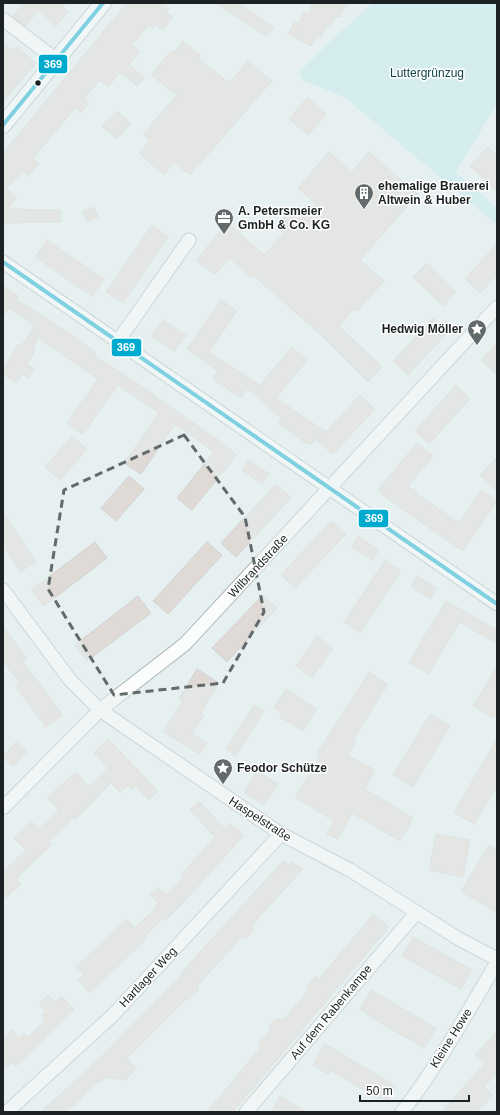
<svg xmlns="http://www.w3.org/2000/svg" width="500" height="1115" font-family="Arial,sans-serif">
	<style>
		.green { fill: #c0e9ed }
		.building { fill: #dfdad6; stroke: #d1d2d2 }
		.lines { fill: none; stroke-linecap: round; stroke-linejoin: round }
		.minor-casing { stroke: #acb3b4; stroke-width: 15 }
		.tertiary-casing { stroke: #acb3b4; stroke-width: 18 }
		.minor { stroke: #fbfdfd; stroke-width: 13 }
		.tertiary { stroke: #fbfdfd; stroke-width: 16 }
		.bus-1-casing { stroke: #fff; stroke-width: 7 }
		.bus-1 { stroke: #00a9ce; stroke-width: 4 }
		.marked { fill: none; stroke: #636a6b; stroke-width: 3; stroke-dasharray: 8 5; stroke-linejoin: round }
		.bus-dot { fill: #1c2223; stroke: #fff; stroke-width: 1.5 }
		.labels { text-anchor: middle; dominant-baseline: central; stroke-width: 3; stroke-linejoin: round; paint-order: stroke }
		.park-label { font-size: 12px; fill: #104448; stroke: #fff }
		.poi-label { font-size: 12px; font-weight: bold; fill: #1c2223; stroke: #fff; text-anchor: start }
		.street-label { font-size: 12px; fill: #1c2223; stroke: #fff }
		.line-badge { stroke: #fff; stroke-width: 1.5 }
		.badge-label { font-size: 11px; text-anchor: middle; font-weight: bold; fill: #fff }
	</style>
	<rect width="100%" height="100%" fill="#e7f0f1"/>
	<!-- green -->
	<path class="green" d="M373,3H497V104L456,172L497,208V225L344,97L304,81L299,72L342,30Z"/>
	<!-- building -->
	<path class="building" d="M23,3H66L63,7L68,12L56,26L38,10L26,26L13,17Z
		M127,3H162L169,9L167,12L173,17L162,30L156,25L153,28L149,25L132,45L140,51L129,65L144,78L137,86L120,72L108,87L100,80L84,99L89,103L81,113L75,108L33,158L39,164L29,176L23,171L6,189L17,198L7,209L60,210L61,222L3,223V153Z
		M215,3H238L274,27L266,36Z
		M313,3H348L340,17L336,16L330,27L327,25L321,37L317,35L311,46L288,34L295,22L298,24L304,12L308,14Z
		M183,41L201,56L197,57L229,83L248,61L272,81L190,175L174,162L164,175L139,153L150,141L143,134L177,95L151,75L172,50L174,52Z
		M3,43L13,51L17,47L36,63L3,102Z
		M308,97L326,114L308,135L289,119Z
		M117,111L131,123L117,139L102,126Z
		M488,147L497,155V191L470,166Z
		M329,152L352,172L369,152L418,194L360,260L384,281L357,312L354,309L339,326L382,367L368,382L320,334L253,275L251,278L230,258L215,274L196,261L227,222L264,255L285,232L277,225L291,208L319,206L298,188Z
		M94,207L98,217L87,222L83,211Z
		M152,225L168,237L123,303L106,292Z
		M47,240L104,279L92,296L35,257Z
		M497,244V275L480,293L465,279Z
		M427,263L456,292L443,306L413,277Z
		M3,285L18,296L16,299L68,332L96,353L94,355L155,395L154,396L217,439L237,455L192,510L177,498L214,452L175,424L141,474L124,463L159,413L118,385L83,434L67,423L98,379L37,337L33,355L27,364L34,368L28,378L22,374L16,383L3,374V369L18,345L21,346L35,326L9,308L3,317Z
		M221,300L237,311L209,352L260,385L292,347L307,360L276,398L326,432L360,395L375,409L333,454L315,439L311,445L308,442L307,444L278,423L281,418L247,388L241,398L213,379L218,371L187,349Z
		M433,318L448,332L408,375L393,361Z
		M163,320L187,336L174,351L151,336Z
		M497,343V375L481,360Z
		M456,385L470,399L429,444L415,431Z
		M72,436L87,449L60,480L45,467Z
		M417,443L433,456L408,486L417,492L416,493L459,523L481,490L497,501L463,551L393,503L378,490Z
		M497,457V491L480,475Z
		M249,460L269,474L262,484L242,470Z
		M129,476L144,489L116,521L101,508Z
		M276,484L291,498L236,557L221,543Z
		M3,512L36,562L20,572L3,545Z
		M331,521L346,534L295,588L281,575Z
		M358,536L379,550L372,560L352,547Z
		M95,542L107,558L44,606L31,590Z
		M207,542L222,555L168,614L153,601Z
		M385,560L401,571L360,633L344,622Z
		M417,576L437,588L430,599L411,586Z
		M263,595L277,608L227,662L212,648Z
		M138,596L151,613L87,661L75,645Z
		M446,601L497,630V644L460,622L428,674L409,662Z
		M3,626L27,659L23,662L63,715L46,727L15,686L19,682L3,661Z
		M317,636L333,648L312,678L296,666Z
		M497,666V711L493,718L473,706Z
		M197,669L219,683L201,713L204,715L192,734L207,743L200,754L163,732L183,701L179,699Z
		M369,672L388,684L353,740L356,742L348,756L375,770L365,789L413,818L400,841L352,813L338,839L327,834L334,821L295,797L320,757L317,754Z
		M286,689L317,709L303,731L280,717L282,714L274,707Z
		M254,705L264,711L236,756L226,749Z
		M430,714L450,726L413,787L393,775Z
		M108,739L158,791L149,800L135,786L132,789L128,785L120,792L111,783L76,819L74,817L49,841L52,844L16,879L21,884L3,900V866L6,869L26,850L14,838L31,821L39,829L59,810L47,798L76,772L89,787L108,768L94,753Z
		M497,739V786L474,824L454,812Z
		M16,742L27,751L13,767L3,757Z
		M257,771L278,784L264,805L244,792Z
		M199,801L225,829L230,823L244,835L183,903L166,920L163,918L144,937L146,939L90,993L78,980L84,974L76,967L127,919L135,928L155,909L154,908L158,903L150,895L159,888L167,895L183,878L180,876L215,837L190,810Z
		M436,834L470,840L463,877L429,870Z
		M489,845L497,850V913L461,891Z
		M283,861L288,865L291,862L303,869L251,926L255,929L245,939L242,937L196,987L199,989L188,1000L187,998L127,1058L136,1069L125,1080L106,1077L102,1081L100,1080L66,1112H41L102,1056L182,975L180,974Z
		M374,914L389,927L233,1112H207L261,1047L258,1045L270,1030L268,1028L276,1019H285L309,989L307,987L316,976L319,979Z
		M413,937L472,970L461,989L402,956Z
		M371,990L436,1028L424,1048L367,1015L368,1014L360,1009Z
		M48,995L55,1002L61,996L74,1010L16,1066L13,1062L3,1072V1038L11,1030L19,1038L24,1033L28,1037L45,1021L41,1016L46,1011L39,1003Z
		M497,1031V1074L496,1073L484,1087L493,1095L477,1112H442L485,1063L475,1055Z
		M325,1044L396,1086L387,1101L380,1097L379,1099L330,1070L328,1074L313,1065Z
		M280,1096L307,1112H271Z"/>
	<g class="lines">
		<defs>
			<path id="minor" d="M3,19L56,60
				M3,262L497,604
				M118,341L189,240
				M3,590L70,680L100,710L281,834L350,870L459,939L497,959
				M3,808L100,710L185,644L497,307
				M7,1112L113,1015L281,834
				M246,1112L417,912
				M402,1112C438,1066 467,1013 497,962"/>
			<path id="tertiary" d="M3,125L103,3"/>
		</defs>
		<!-- minor casing -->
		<use href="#minor" class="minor-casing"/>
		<!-- tertiary casing -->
		<use href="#tertiary" class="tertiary-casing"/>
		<!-- minor -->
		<use href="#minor" class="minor"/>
		<!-- tertiary -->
		<use href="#tertiary" class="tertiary"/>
		<defs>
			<path id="bus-1" d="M3,125L103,3
				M3,262L497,604"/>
		</defs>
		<!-- bus-1 casing -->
		<use href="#bus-1" class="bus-1-casing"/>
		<!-- bus-1 -->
		<use href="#bus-1" class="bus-1"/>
	</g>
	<!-- marked area -->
	<path d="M0 0H500V1115H0ZM184,435L245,517L264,612L223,683L114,695L48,589L64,490Z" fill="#e7f0f1" fill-opacity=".55" fill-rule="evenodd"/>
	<path class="marked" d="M184,435L245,517L264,612L223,683L114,695L48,589L64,490Z"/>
	<!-- icons -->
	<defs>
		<symbol id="building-pin" viewBox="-11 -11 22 30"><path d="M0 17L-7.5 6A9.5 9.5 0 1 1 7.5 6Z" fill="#636a6b" stroke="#fff"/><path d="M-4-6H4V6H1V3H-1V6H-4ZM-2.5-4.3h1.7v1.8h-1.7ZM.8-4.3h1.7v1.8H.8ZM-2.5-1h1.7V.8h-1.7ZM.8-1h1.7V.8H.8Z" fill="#fff"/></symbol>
		<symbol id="office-pin" viewBox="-11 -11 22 30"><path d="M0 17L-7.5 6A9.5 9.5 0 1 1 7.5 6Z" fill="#636a6b" stroke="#fff"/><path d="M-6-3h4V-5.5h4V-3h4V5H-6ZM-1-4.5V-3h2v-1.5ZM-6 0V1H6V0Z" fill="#fff"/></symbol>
		<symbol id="sight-pin" viewBox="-11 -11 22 30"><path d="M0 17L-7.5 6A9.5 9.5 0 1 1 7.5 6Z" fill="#636a6b" stroke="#fff"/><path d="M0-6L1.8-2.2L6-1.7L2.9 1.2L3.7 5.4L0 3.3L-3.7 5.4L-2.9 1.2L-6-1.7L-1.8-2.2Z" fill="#fff"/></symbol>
	</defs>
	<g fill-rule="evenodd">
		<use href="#building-pin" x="353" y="182" width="22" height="30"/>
		<use href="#office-pin" x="213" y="207" width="22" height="30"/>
		<use href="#sight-pin" x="466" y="318" width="22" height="30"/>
		<use href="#sight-pin" x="212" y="757" width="22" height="30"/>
	</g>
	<!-- markers -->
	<circle class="bus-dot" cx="38" cy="83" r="3.5"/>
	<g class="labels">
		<!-- park labels -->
		<g class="park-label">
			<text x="427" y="73">Luttergrünzug</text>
		</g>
		<!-- poi labels -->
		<g class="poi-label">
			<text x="378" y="186">ehemalige Brauerei<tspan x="378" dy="14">Altwein &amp; Huber</tspan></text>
			<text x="238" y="211">A. Petersmeier<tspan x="238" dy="14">GmbH &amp; Co. KG</tspan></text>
			<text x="463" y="329" text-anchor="end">Hedwig Möller</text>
			<text x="237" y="768">Feodor Schütze</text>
		</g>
		<!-- street labels -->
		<g class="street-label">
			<text transform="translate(258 566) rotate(-47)">Wilbrandstraße</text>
			<text transform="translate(260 819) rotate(33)">Haspelstraße</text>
			<text transform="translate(148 977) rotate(-47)">Hartlager Weg</text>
			<text transform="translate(331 1012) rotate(-50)">Auf dem Rabenkampe</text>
			<text transform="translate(451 1038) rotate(-58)">Kleine Howe</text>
		</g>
	</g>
	<g class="line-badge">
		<rect x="38" y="54" width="30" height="20" rx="4" fill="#00a9ce"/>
		<rect x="111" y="338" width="31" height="19" rx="4" fill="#00a9ce"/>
		<rect x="358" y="509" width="31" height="19" rx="4" fill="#00a9ce"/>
	</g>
	<g class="badge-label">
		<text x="53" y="68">369</text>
		<text x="126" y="351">369</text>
		<text x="374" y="522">369</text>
	</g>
	<!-- border -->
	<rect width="500" height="1115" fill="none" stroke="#1c2223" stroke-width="8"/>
	<!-- scale -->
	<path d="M360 1095v6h109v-6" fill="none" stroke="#1c2223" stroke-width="2"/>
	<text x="366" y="1095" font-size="12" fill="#1c2223" stroke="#ffffff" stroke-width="3" paint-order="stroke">50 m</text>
</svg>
